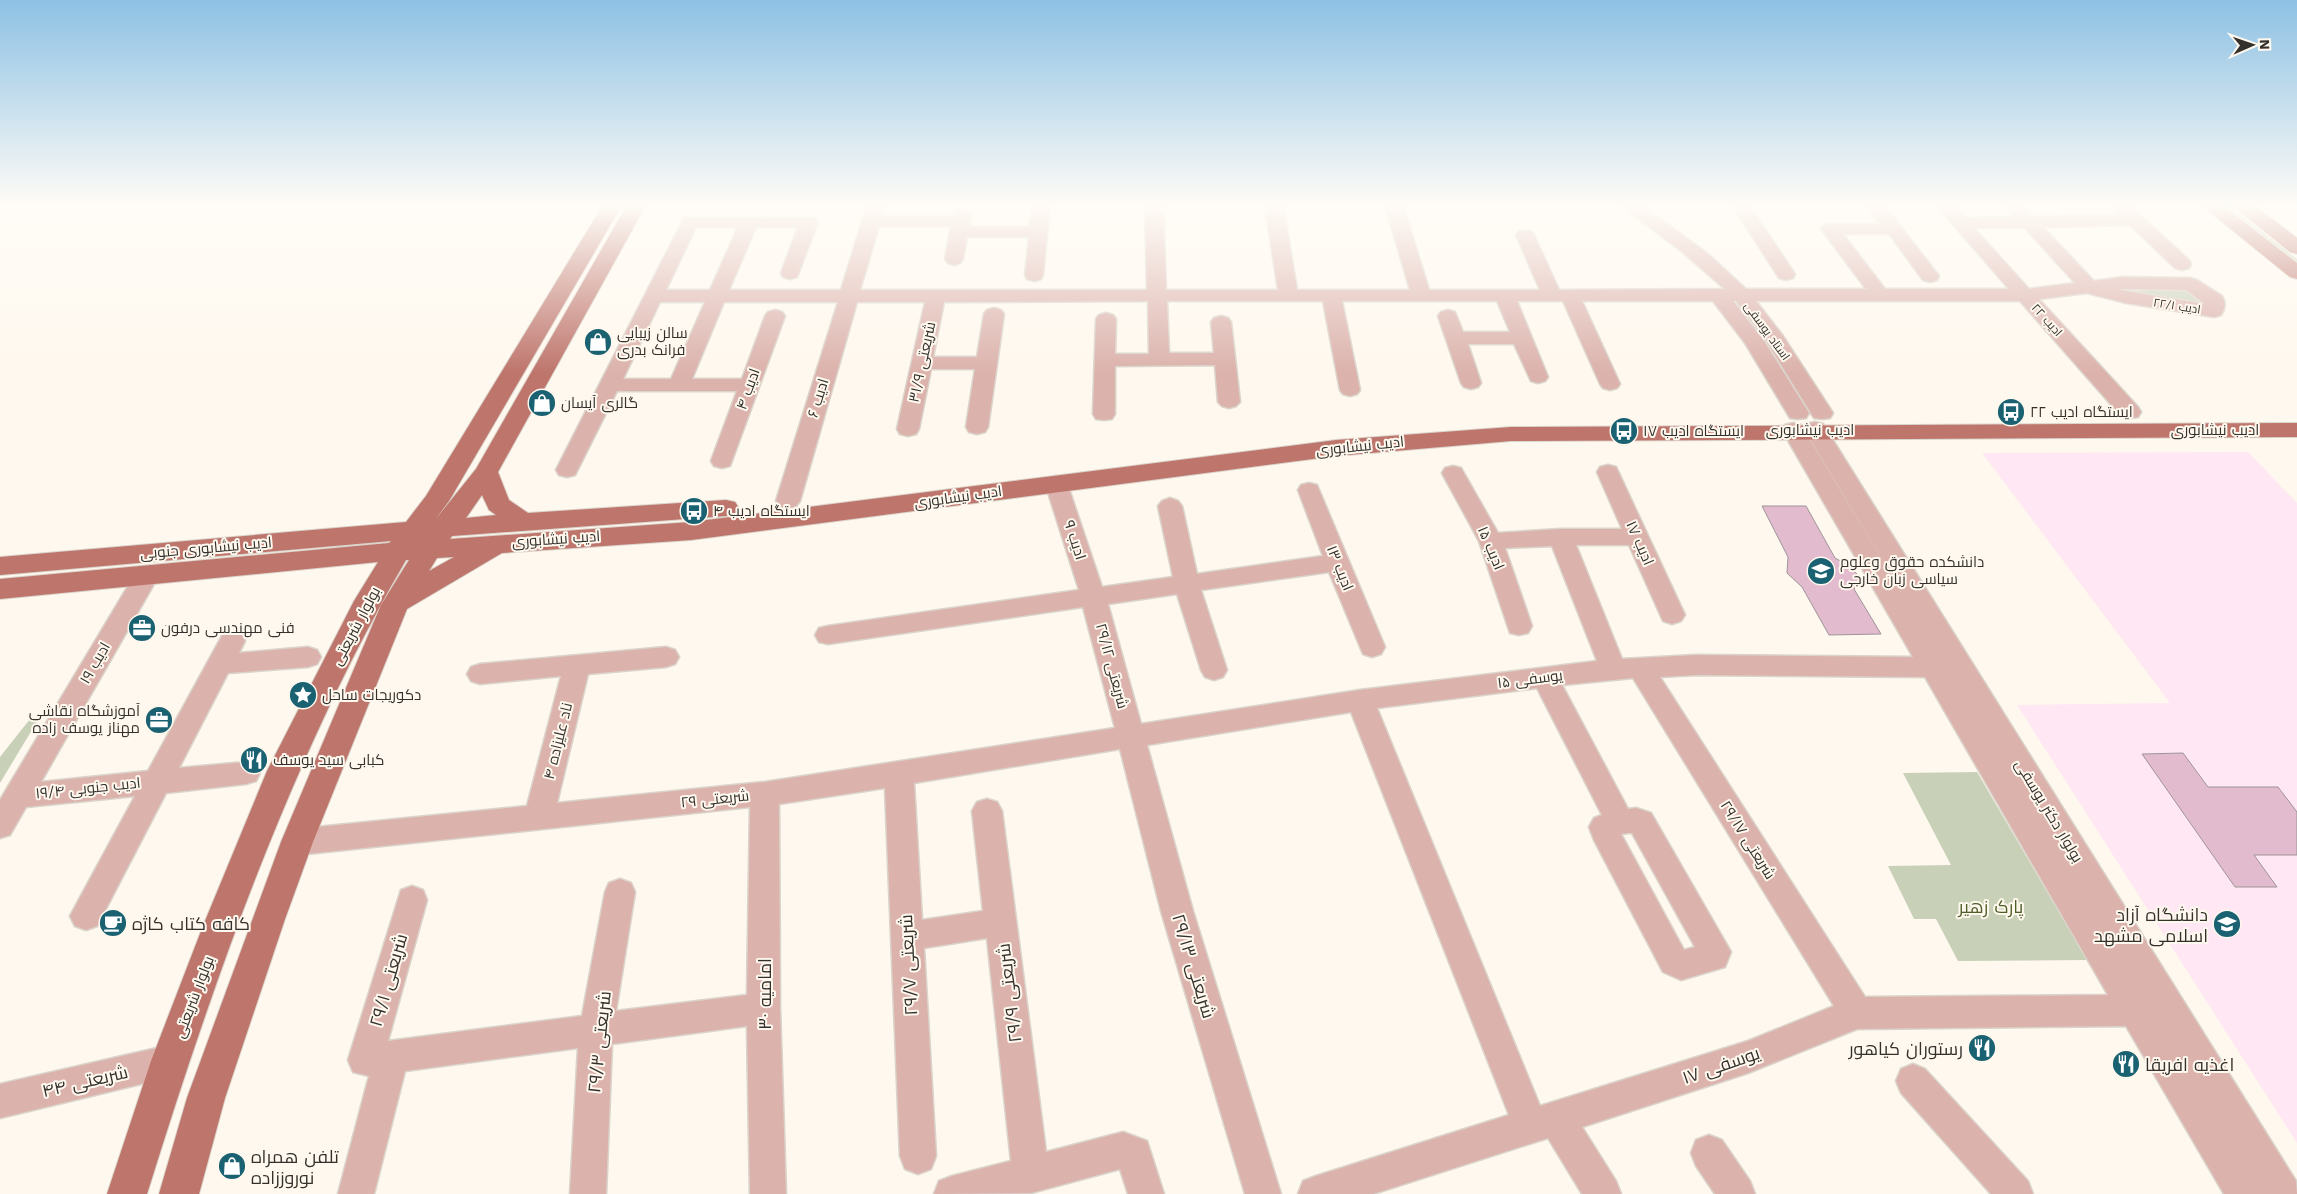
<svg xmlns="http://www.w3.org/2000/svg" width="2297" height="1194" font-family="'Work Sans',Cairo,sans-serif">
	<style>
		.education { fill: #ffe7f3 }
		.green { fill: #c8d1b8 }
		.building { fill: #e2bbce; stroke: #9f9499 }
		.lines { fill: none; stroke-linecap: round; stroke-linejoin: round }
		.minor-casing { stroke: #dad4cb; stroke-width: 3 }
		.major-casing { stroke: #dad4cb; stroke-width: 2 }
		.minor { fill: #dcb2ac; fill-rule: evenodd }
		.major { fill: #be756c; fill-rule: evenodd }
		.labels { text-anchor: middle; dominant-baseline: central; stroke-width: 4; stroke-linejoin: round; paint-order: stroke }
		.far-street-label { font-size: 12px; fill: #34312d; stroke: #fff8ee }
		.poi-label { font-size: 15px; fill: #34312d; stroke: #fff8ee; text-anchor: start }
		.street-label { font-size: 15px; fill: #34312d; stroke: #fff8ee }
		.near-park-label { font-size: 18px; fill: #4f5f29; stroke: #fff8ee }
		.near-poi-label { font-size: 18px; fill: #34312d; stroke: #fff8ee; text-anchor: start }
		.near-street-label { font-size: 18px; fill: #34312d; stroke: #fff8ee }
	</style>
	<rect width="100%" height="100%" fill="#fff8ee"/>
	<!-- education -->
	<path class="education" d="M2248,452L2297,503V1143L2017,705L2170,703L1982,453Z"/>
	<!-- green -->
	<path class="green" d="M2219,205H2228L2297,259V266Z
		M2168,289L2194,291L2201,298V304L2120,292Z
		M30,719L38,720L0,783V757Z
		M1977,772L2087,960L1958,961L1936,919H1914L1888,866L1951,865L1903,773Z"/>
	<!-- building -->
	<path class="building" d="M1762,506H1806L1835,558L1848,565L1859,576L1860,582L1854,589L1881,634L1829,635L1802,587L1787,573L1788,557Z
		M2183,753L2208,787H2278L2297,812V855H2254L2277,887H2235L2142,754Z"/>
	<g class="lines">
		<defs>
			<path id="minor" d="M867,205H885L882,216H953L956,211H968L971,215L969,227H1030L1032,205H1050L1043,275L1041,279L1034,281L1027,279L1025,275L1029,237H967L963,259L960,263L954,265L948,263L945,259L951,226H879L860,290H1147L1145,205H1163L1166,290H1278L1265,205H1283L1297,290H1410L1385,205H1403L1429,290H1540L1516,235L1519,231H1531L1534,235L1559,290L1725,289L1680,250L1620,205H1640L1649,211L1707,253L1746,289H1866L1821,229L1824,225L1830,224H1880L1866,205H1884L1939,276L1937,280L1930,282L1923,280L1889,234H1843L1885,289H2009L1936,205H1954L1965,218L2014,217L2005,205H2023L2033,216L2119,215L2114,209L2117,205H2129L2189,260L2191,264L2189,268L2182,270L2175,268L2130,225L2043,227L2094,281L2122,277L2190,278L2197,280L2222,296C2226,302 2225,309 2221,315L2214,317L2126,303L2087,293L2039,299L2138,407L2141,412L2138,417L2130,418L2122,417L2020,301H1756L1783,336L1833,413L1830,418L1822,419L1814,418L1764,337L1736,301H1733L1764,341L1809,413L1806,418L1798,419L1790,418L1745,343L1713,301H1582L1620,384L1617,388L1610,390L1603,388L1600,384L1563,301H1517L1548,377L1545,381L1538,383L1531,381L1514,344H1468L1481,383L1478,387L1471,389L1464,387L1461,383L1438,316L1441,312L1448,310L1455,312L1463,332H1510L1497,301H1342L1360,390L1357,394L1350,396L1343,394L1340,390L1323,301H1167L1169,353H1214L1211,322L1214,318L1221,316L1228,318L1231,322L1240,402L1236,406L1229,408L1222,406L1218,402L1215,365L1115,366V414L1112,419L1104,420L1096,419L1093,414L1096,319L1099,315L1106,313L1113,315L1116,319L1115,354H1149L1148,301L944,302L933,357H977L984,314L987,310L994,308L1001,310L1004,314L988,427L985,432L977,434L969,432L966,427L975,369H931L919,429L916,434L908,436L900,434L897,429L925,302H857L800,501L796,506L788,509L780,506L776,501L838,302H724L692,379H742L765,316L768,312L775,310L782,312L785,316L730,466L722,468L714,466L711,461L737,391H617L575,475L567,477L559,475L556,470L684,218H815L818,222L797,277L790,279L783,277L781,273L798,227H756L729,290H841ZM696,227H738L710,290H666ZM2024,227L2075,283L2029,289L1974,228ZM2118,289L2186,290L2205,304L2126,291ZM660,302H705L671,379H623Z
				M1732,205H1749L1795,274L1793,278L1786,280L1779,278Z
				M1815,422L1823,424L1826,429L2296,1181L2297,1194H2224L2126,1026L1857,1029L1748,1073L1582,1127L1616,1181L1621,1194H1582L1548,1138L1373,1194H1298L1303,1181L1316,1176L1509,1115L1351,712L1147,745L1193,911L1281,1194H1245L1161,911L1120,749L914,783L922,920L983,911L972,811L977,802L987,799L997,802L1002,811L1046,1152L1123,1132L1147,1141L1164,1194H1128L1120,1169L1031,1193L934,1194L939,1181L952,1176L1011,1161L987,938L924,948L936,1156L931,1169L918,1174L905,1169L900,1156L885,788L779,804L780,1008L786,1194H750L747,1026L612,1044L606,1194H570L578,1048L405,1071L374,1194H338L369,1076L353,1072L348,1060L401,890L412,886L423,890L427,900L388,1041L582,1016L605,892L609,883L620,879L631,883L635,892L616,1011L747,995L750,807L297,855L286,851L282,842L286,833L297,829L527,806L561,676L480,684L471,681L467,674L471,667L480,664L666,647L675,650L679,657L675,664L666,667L588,674L557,803L765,782L1115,728L1083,607L828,644L819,642L815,635L819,628L828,626L1079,590L1045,483L1048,478L1056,476L1064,478L1067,483L1102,587L1173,577L1158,506L1162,501L1170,498L1178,501L1182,506L1197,574L1323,556L1298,490L1301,485L1309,483L1317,485L1385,647L1381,654L1372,657L1363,654L1329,572L1201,590L1227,670L1223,677L1214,680L1205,677L1201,670L1177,594L1108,604L1141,724L1360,690L1597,661L1552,546L1505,548L1532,626L1528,633L1519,635L1510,633L1479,541L1442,473L1445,468L1453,466L1461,468L1498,533L1561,529H1622L1597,472L1600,467L1608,465L1616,467L1685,615L1681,621L1672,624L1663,621L1629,545H1576L1622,659L1696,655L1913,657L1782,430L1785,425L1793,423L1801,425L1922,626L1804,429L1807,424ZM1696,675L1925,677L2108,995L1865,997L1660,677ZM1633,678L1834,1006L1748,1041L1540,1106L1377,708L1537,688L1602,815L1594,818L1589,827L1594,840L1663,972L1681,980L1725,967L1731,952L1651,813L1636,808L1628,809L1562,685ZM1628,833H1632L1695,947L1684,950L1621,834Z
				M146,568L155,571L158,577L41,782L148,771L223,634L232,632L241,634L245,641L239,653L308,647L317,650L321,657L317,664L308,667L228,673L179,768L246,762L256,765L260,773L256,781L246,784L166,793L97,926L86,930L75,926L70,916L135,796L26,807L10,835L0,838V800L137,571Z
				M170,1045L182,1049L187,1061L182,1073L170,1077L0,1118V1084Z
				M1913,1064L1925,1069L2028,1181L2033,1194H1991L1901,1093L1896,1081L1901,1069Z
				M1709,1135L1722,1140L1750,1181L1755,1194H1715L1696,1166L1691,1153L1696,1140Z"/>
			<path id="major" d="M603,205H622L449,501L435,520L476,469L627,205H646L498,472L509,500L528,513L726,500L735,502L739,508L735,514L726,516L452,536L450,539L691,522L1336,440L1511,427L2297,423V437L1511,441L1336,456L691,540L502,553L407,609L313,842L285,919L225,1098L199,1194H159L187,1098L281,842L381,605L409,560H406C291,758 215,976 147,1194H107L151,1061L203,926L267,771L354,601L378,562L0,599V579L389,543L391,541L0,575V557L406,522L426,496ZM482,495L489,510L496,515L466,518ZM454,557L429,571L437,558Z
				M2201,205H2222L2297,263V279L2290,277Z
				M2232,205H2254L2297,238V254L2290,252Z"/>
		</defs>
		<!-- minor casing -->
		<use href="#minor" class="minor-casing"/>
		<!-- major casing -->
		<use href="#major" class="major-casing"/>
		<!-- minor -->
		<use href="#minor" class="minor"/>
		<!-- major -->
		<use href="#major" class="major"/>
	</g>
	<!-- sky -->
	<linearGradient id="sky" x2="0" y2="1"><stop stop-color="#8dc1e4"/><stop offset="0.55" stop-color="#fffcf7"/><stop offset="1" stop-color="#fffcf7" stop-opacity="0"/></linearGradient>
	<rect width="2297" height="373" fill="url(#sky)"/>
	<!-- icons -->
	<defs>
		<symbol id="shop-disc" viewBox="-11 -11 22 22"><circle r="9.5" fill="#1a6171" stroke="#fff8ee"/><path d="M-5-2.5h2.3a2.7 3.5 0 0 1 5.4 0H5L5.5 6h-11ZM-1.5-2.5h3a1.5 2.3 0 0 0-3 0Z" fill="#fff"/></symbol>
		<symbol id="bus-disc" viewBox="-11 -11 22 22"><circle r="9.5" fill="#1a6171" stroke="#fff8ee"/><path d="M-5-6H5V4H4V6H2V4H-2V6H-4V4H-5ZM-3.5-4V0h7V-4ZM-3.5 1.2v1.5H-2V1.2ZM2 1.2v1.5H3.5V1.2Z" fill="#fff"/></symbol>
		<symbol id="university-disc" viewBox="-11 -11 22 22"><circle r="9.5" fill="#1a6171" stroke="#fff8ee"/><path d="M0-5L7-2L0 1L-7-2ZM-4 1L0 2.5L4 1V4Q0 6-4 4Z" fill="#fff"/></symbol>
		<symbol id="office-disc" viewBox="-11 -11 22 22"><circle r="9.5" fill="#1a6171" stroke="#fff8ee"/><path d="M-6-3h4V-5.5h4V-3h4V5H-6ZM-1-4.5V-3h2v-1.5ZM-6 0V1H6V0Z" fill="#fff"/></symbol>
		<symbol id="sight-disc" viewBox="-11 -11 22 22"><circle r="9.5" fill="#1a6171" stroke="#fff8ee"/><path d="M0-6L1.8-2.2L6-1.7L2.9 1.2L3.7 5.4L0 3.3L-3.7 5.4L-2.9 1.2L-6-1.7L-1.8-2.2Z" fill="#fff"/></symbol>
		<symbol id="restaurant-disc" viewBox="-11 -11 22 22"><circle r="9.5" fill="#1a6171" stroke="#fff8ee"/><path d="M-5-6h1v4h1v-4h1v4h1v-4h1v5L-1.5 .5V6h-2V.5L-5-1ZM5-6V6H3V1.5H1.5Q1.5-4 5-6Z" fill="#fff"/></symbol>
		<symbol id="cafe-disc" viewBox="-11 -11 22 22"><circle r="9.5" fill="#1a6171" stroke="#fff8ee"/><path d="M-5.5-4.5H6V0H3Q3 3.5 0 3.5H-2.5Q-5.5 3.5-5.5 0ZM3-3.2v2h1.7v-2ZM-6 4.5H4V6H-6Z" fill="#fff"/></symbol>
	</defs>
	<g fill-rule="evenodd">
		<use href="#shop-disc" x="582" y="326" width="32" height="32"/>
		<use href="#shop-disc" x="526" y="387" width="32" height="32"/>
		<use href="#bus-disc" x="1995" y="396" width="32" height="32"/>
		<use href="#bus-disc" x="1608" y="415" width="32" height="32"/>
		<use href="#bus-disc" x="678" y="495" width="32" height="32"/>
		<use href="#university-disc" x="1805" y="555" width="32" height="32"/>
		<use href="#office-disc" x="126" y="612" width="32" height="32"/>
		<use href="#sight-disc" x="287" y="679" width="32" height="32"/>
		<use href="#office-disc" x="143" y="704" width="32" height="32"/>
		<use href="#restaurant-disc" x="238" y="744" width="32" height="32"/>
		<use href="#cafe-disc" x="97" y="907" width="32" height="32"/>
		<use href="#university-disc" x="2211" y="908" width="32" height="32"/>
		<use href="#restaurant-disc" x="1966" y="1032" width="32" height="32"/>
		<use href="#restaurant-disc" x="2110" y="1048" width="32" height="32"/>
		<use href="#shop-disc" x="216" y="1150" width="32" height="32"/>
	</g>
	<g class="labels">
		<!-- far-street labels -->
		<g class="far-street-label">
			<text transform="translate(2177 306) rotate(9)">ادیب ۲۲/۱</text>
			<text transform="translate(2047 320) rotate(48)">ادیب ۲۲</text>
			<text transform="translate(1767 331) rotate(54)">استاد یوسفی</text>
		</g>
		<!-- poi labels -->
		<g class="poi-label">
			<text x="617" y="333">سالن زیبایی<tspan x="617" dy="17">فرانک بدری</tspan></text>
			<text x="561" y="403">گالری آيسان</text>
			<text x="2030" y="412">ایستگاه ادیب ۲۲</text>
			<text x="1643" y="431">ایستگاه ادیب ۱۷</text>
			<text x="713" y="511">ایستگاه ادیب ۴</text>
			<text x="1840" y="562">دانشکده حقوق وعلوم<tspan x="1840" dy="17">سیاسی زبان خارجی</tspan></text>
			<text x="161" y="628">فنی مهندسی درفون</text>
			<text x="322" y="695">دکوریجات ساحل</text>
			<text x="140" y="711" text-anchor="end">آموزشگاه نقاشی<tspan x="140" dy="17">مهناز یوسف زاده</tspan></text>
			<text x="273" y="760">کبابی سید یوسف</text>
		</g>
		<!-- street labels -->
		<g class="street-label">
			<text transform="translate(922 362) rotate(-78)">شریعتی ۳۱/۹</text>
			<text transform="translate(748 389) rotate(-70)">ادیب ۴</text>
			<text transform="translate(818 398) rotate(-73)">ادیب ۶</text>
			<text x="1810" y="430">ادیب نیشابوری</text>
			<text x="2215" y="430">ادیب نیشابوری</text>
			<text transform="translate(1360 446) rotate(-6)">ادیب نیشابوری</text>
			<text transform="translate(958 497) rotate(-8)">ادیب نیشابوری</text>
			<text transform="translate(556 539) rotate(-4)">ادیب نیشابوری</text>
			<text transform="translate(1075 540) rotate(72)">ادیب ۹</text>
			<text transform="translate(1640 543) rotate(66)">ادیب ۱۷</text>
			<text transform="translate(206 548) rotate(-5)">ادیب نیشابوری جنوبی</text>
			<text transform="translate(1491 548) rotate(67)">ادیب ۱۵</text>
			<text transform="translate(1340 568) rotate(68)">ادیب ۱۳</text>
			<text transform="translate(356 626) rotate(-62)">بولوار شریعتی</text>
			<text transform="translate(95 663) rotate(-60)">ادیب ۱۹</text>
			<text transform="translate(1112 666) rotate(75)">شریعتی ۲۹/۱۲</text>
			<text transform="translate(1530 679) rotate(-7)">یوسفی ۱۵</text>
			<text transform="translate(558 741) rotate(-76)">ناد علیزاده ۴</text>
			<text transform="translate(88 788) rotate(-6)">ادیب جنوبی ۱۹/۴</text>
			<text transform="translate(715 799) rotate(-6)">شریعتی ۲۹</text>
			<text transform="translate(2049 811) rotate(59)">بولوار دکتر یوسفی</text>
			<text transform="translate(1748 840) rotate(58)">شریعتی ۲۹/۱۷</text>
			<text transform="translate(194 997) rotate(-69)">بولوار شریعتی</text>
		</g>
		<!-- near-park labels -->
		<g class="near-park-label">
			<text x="1991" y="906">پارک زهیر</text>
		</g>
		<!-- near-poi labels -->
		<g class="near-poi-label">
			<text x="2208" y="914" text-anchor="end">دانشگاه آزاد<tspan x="2208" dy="21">اسلامی مشهد</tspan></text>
			<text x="132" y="923">کافه کتاب کاژه</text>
			<text x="1963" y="1048" text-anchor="end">رستوران کیاهور</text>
			<text x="2145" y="1064">اغذیه افریقا</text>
			<text x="251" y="1156">تلفن همراه<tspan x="251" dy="21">نوروززاده</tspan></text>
		</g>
		<!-- near-street labels -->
		<g class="near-street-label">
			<text transform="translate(908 965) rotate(-93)">شریعتی ۲۹/۷</text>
			<text transform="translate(1194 966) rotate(73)">شریعتی ۲۹/۱۳</text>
			<text transform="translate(388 980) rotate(-74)">شریعتی ۲۹/۱</text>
			<text transform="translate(1009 993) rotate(-97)">شریعتی ۲۹/۹</text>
			<text transform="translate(764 994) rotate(-90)">امامیه ۳۰</text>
			<text transform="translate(599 1042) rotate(-84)">شریعتی ۲۹/۳</text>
			<text transform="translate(1721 1065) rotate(-19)">یوسفی ۱۷</text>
			<text transform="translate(85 1081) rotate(-13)">شریعتی ۴۴</text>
		</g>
	</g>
	<!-- north arrow -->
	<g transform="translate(2252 45) rotate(88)" stroke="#fff8ee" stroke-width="4" paint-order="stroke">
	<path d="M0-4L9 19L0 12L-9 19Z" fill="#34312d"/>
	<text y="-8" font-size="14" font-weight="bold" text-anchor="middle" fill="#34312d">N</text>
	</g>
</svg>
